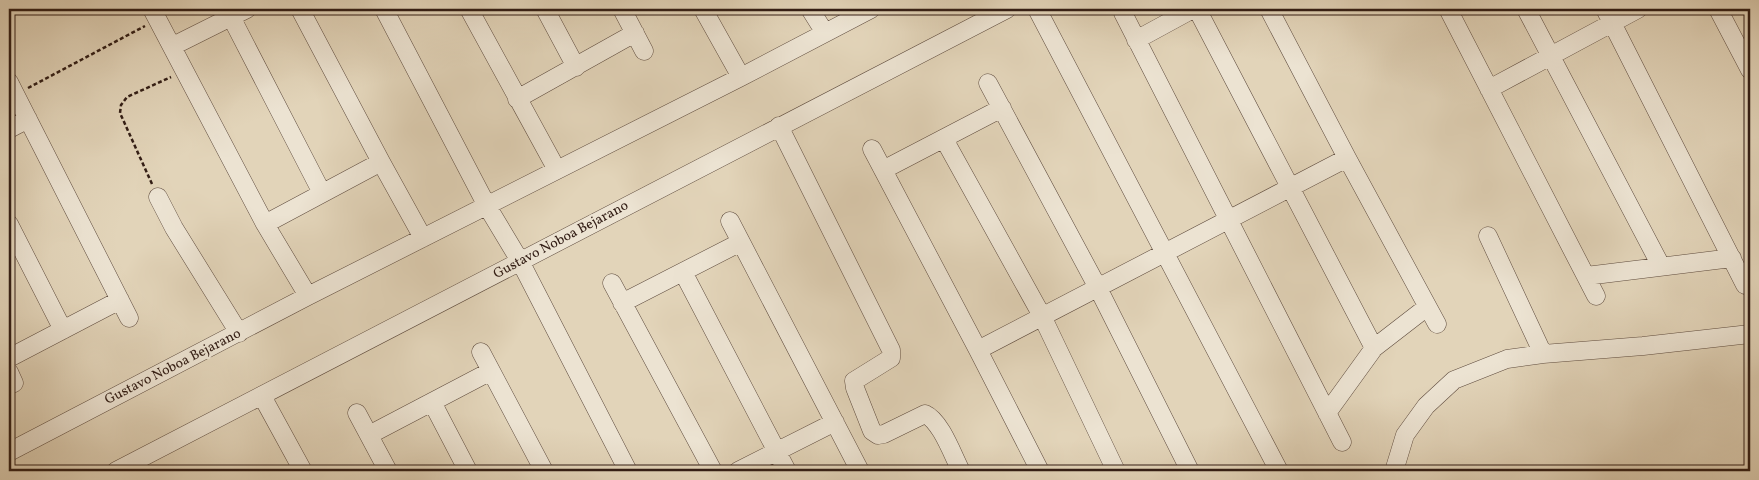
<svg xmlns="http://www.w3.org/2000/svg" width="1759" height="480" font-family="Vollkorn,serif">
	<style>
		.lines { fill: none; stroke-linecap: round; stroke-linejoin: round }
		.minor-casing { stroke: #5e4b3e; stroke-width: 19 }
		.path { stroke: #321d15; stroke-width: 2.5; stroke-dasharray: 4 2.5; stroke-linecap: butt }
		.minor { stroke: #ece3d2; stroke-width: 18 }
		.labels { text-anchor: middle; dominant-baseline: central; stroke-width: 4.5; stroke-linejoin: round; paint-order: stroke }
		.street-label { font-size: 14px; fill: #321d15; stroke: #ece3d2 }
	</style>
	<rect width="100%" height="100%" fill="#e2d4b9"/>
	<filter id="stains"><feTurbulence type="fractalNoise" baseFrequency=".004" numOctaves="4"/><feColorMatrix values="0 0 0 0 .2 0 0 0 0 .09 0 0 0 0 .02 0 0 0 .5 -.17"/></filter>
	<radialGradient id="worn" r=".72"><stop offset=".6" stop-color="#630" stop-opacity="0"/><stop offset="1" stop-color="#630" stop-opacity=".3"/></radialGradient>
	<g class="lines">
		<defs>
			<path id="minor" d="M152,9L265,224L308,296
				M227,9L322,193
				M300,9L381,162L423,238
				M384,9L487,206L520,261L628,471
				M469,9L557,170
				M545,9L576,67
				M622,9L644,51
				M703,9L741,77
				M810,9L825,33
				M1037,9L1279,471
				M1197,9L1374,348
				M1269,9L1347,158L1437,324
				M1448,9L1596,296
				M1526,9L1661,266
				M1605,9L1745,285
				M1718,9L1750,70
				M1123,13L1342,442
				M1136,40L1193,9
				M173,46L247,9
				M9,82L129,318
				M988,83L1098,288L1190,471
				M1489,89L1638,9
				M517,99L635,33
				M779,126L891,350V358L854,381L855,388L872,431L878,435L884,434L925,414C941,421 953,456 961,471
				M9,129L28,119
				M944,139L1042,316L1116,471
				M872,149L978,350L1040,471
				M883,170L1002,108
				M158,197L174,228L239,333
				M730,221L860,471
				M9,224L63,330
				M265,224L381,162
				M1488,236L1543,354
				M683,272L787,471
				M1586,276L1732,258
				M612,283L713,471
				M622,303L741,242
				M978,350L1347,158
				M481,352L544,471
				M9,358L120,300
				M9,372L14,383
				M262,396L303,471
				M432,402L468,471
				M357,413L388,471
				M1327,413L1374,348L1427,307
				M369,435L491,371
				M9,452L308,296L741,77L871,9
				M116,471L1007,9
				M738,471L835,422
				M1394,471L1405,435L1426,406L1454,380L1507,359L1543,354L1643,346L1750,334"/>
		</defs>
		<!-- minor casing -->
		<use href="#minor" class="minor-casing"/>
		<!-- path -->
		<path class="path" d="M28,88L145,26
			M152,184L120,113L121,105L127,97L171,77"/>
		<!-- minor -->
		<use href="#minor" class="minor"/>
	</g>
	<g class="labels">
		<!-- street labels -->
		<g class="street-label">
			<text transform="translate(561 240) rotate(-28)">Gustavo Noboa Bejarano</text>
			<text transform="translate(173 367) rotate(-27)">Gustavo Noboa Bejarano</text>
		</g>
	</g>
	<!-- margin -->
	<rect width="1759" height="480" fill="none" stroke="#e2d4b9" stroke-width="30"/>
	<rect x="10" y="10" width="1739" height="460" fill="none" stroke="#321d15" stroke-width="2.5"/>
	<rect x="15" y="15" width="1729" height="450" fill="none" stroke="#321d15"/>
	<rect width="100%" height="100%" filter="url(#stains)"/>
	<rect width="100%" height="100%" fill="url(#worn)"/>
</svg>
